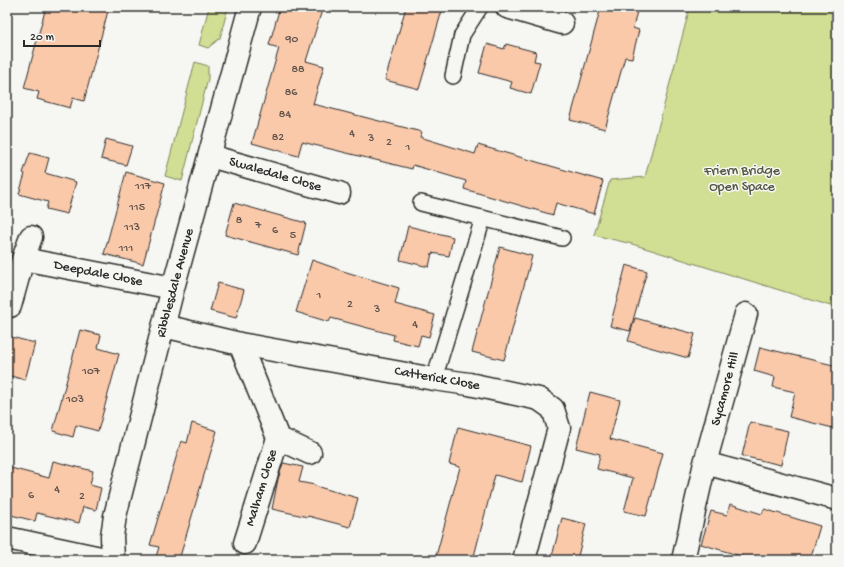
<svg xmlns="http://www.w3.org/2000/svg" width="844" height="567" font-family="'Gochi Hand',sans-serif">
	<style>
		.green { fill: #d0df93; stroke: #7e855f }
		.building { fill: #fac9aa; stroke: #2b2b2b }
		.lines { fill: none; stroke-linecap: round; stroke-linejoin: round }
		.service-casing { stroke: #2b2b2b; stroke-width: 18 }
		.minor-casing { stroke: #2b2b2b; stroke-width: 25 }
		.service { stroke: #f6f6f2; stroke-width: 15 }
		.minor { stroke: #f6f6f2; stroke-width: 22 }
		.labels { text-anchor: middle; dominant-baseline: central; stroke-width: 3; stroke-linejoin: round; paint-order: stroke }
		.number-label { font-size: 12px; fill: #5f524b }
		.park-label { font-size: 14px; fill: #545845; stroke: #f6f6f2 }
		.street-label { font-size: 14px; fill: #2b2b2b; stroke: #f6f6f2 }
	</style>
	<rect width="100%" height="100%" fill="#f6f6f2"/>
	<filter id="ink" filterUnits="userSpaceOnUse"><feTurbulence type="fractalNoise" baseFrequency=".025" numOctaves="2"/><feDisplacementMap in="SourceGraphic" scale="8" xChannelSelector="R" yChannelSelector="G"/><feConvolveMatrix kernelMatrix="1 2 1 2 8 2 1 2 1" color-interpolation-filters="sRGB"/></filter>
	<g filter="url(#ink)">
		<!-- green -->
		<path class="green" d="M209,7H228L220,38L208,48L199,45Z
			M690,7H837V308L632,244L594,235L610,180L645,177Z
			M195,62L208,66V79L182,181L165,176Z"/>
		<!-- building -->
		<path class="building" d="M46,7H109L84,101L73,98L70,108L37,99L39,92L24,88Z
			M280,7H323L306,61L324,66L313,104L422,132L420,137L475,154L478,145L603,181L594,214L556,203L553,215L464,189L466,181L413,165L412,169L302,142L298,156L252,143L279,48L269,45Z
			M406,7H443L419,89L385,80Z
			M601,7H638L633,28L639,30L632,58L625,57L605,129L570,120Z
			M487,44L504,49L506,44L536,52L534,61L540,62L531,94L510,88L512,82L479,73Z
			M106,139L132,146L126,165L101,159Z
			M30,153L49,158L45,173L76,182L67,214L46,209L48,202L19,194L25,174L23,173Z
			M126,172L165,183L143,264L104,254Z
			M234,203L306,223L298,255L225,235Z
			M408,226L453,237L449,256L432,253L429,267L400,260Z
			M500,247L532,256L504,360L472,352Z
			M312,260L343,271L399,288L395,304L435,315L429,337L421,335L418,346L393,340L394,335L331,318L329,322L296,312Z
			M626,265L647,271L630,331L610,326Z
			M218,283L244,290L236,318L210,311Z
			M635,318L695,334L688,358L628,341Z
			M80,330L101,335L98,348L119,354L98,431L76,425L73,437L53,431Z
			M7,336L35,343L25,380L7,375Z
			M760,347L837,366V429L789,417L795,392L773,387L775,377L754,371Z
			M590,392L620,400L610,439L663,453L646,516L624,511L633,478L597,469L600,454L576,448Z
			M750,422L788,431L781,465L742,456Z
			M192,423L217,431L179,560H155L159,547L150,545L181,441L187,443Z
			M458,427L531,446L522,482L495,475L473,560H435L460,467L449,464Z
			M53,461L93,471L90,485L101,488L96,510L83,507L79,523L37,513L35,521L7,514V467L49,478Z
			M283,463L303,467L299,482L315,485V486L358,498L350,527L308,516V517L272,509L278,479Z
			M730,504L762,514L764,509L820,526L810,560H754L701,544L711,511L727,515Z
			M562,518L586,524L577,560H551Z"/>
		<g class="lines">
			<defs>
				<path id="service" d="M453,76L462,35L480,7
					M421,203L562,238
					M434,379L483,218"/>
				<path id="minor" d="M507,7L562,23
					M210,156L339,193
					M23,259L173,288
					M10,306L23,259L31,237
					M164,326L240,344L434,379L469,384L539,399L553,409L559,428L524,560
					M240,344L278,438L245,543
					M278,438L310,453
					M705,463L837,499
					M7,538L110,560
					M113,560L112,536L115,516L173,288L250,7
					M683,560L705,463L746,314"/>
			</defs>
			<!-- service casing -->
			<use href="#service" class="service-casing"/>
			<!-- minor casing -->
			<use href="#minor" class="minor-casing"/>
			<!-- service -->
			<use href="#service" class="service"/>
			<!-- minor -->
			<use href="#minor" class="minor"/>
		</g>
	</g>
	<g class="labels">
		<!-- number labels -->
		<g class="number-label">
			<text x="292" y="40">90</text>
			<text x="298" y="70">88</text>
			<text x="291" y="93">86</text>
			<text x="285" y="115">84</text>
			<text x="352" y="134">4</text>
			<text x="278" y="138">82</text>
			<text x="371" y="139">3</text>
			<text x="389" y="143">2</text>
			<text x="408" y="148">1</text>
			<text x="143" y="187">117</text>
			<text x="137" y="208">115</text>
			<text x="239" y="221">8</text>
			<text x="258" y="226">7</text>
			<text x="132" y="228">113</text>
			<text x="275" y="231">6</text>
			<text x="293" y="236">5</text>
			<text x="126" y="249">111</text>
			<text x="319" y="296">1</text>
			<text x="350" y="305">2</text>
			<text x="377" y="310">3</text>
			<text x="415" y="325">4</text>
			<text x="91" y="372">107</text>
			<text x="75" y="400">103</text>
			<text x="57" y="490">4</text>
			<text x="31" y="496">6</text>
			<text x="82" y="497">2</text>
		</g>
		<!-- park labels -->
		<g class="park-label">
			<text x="742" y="171">Friern Bridge<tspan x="742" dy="16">Open Space</tspan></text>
		</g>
		<!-- street labels -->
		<g class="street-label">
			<text transform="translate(275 175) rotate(16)">Swaledale Close</text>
			<text transform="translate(98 274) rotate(11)">Deepdale Close</text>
			<text transform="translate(176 283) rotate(-75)">Ribblesdale Avenue</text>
			<text transform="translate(437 379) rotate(10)">Catterick Close</text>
			<text transform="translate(726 389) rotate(-75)">Sycamore Hill</text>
			<text transform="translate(262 488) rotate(-73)">Malham Close</text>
		</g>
	</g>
	<!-- margin -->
	<rect width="844" height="567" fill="none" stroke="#f6f6f2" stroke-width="24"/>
	<rect x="12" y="12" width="820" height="543" fill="none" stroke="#2b2b2b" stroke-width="1.5" filter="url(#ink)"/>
	<!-- scale -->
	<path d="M24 40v6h76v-6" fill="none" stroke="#2b2b2b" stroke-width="2"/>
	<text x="30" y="40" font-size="12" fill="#2b2b2b" stroke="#f6f6f2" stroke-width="3" paint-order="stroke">20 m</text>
</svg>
